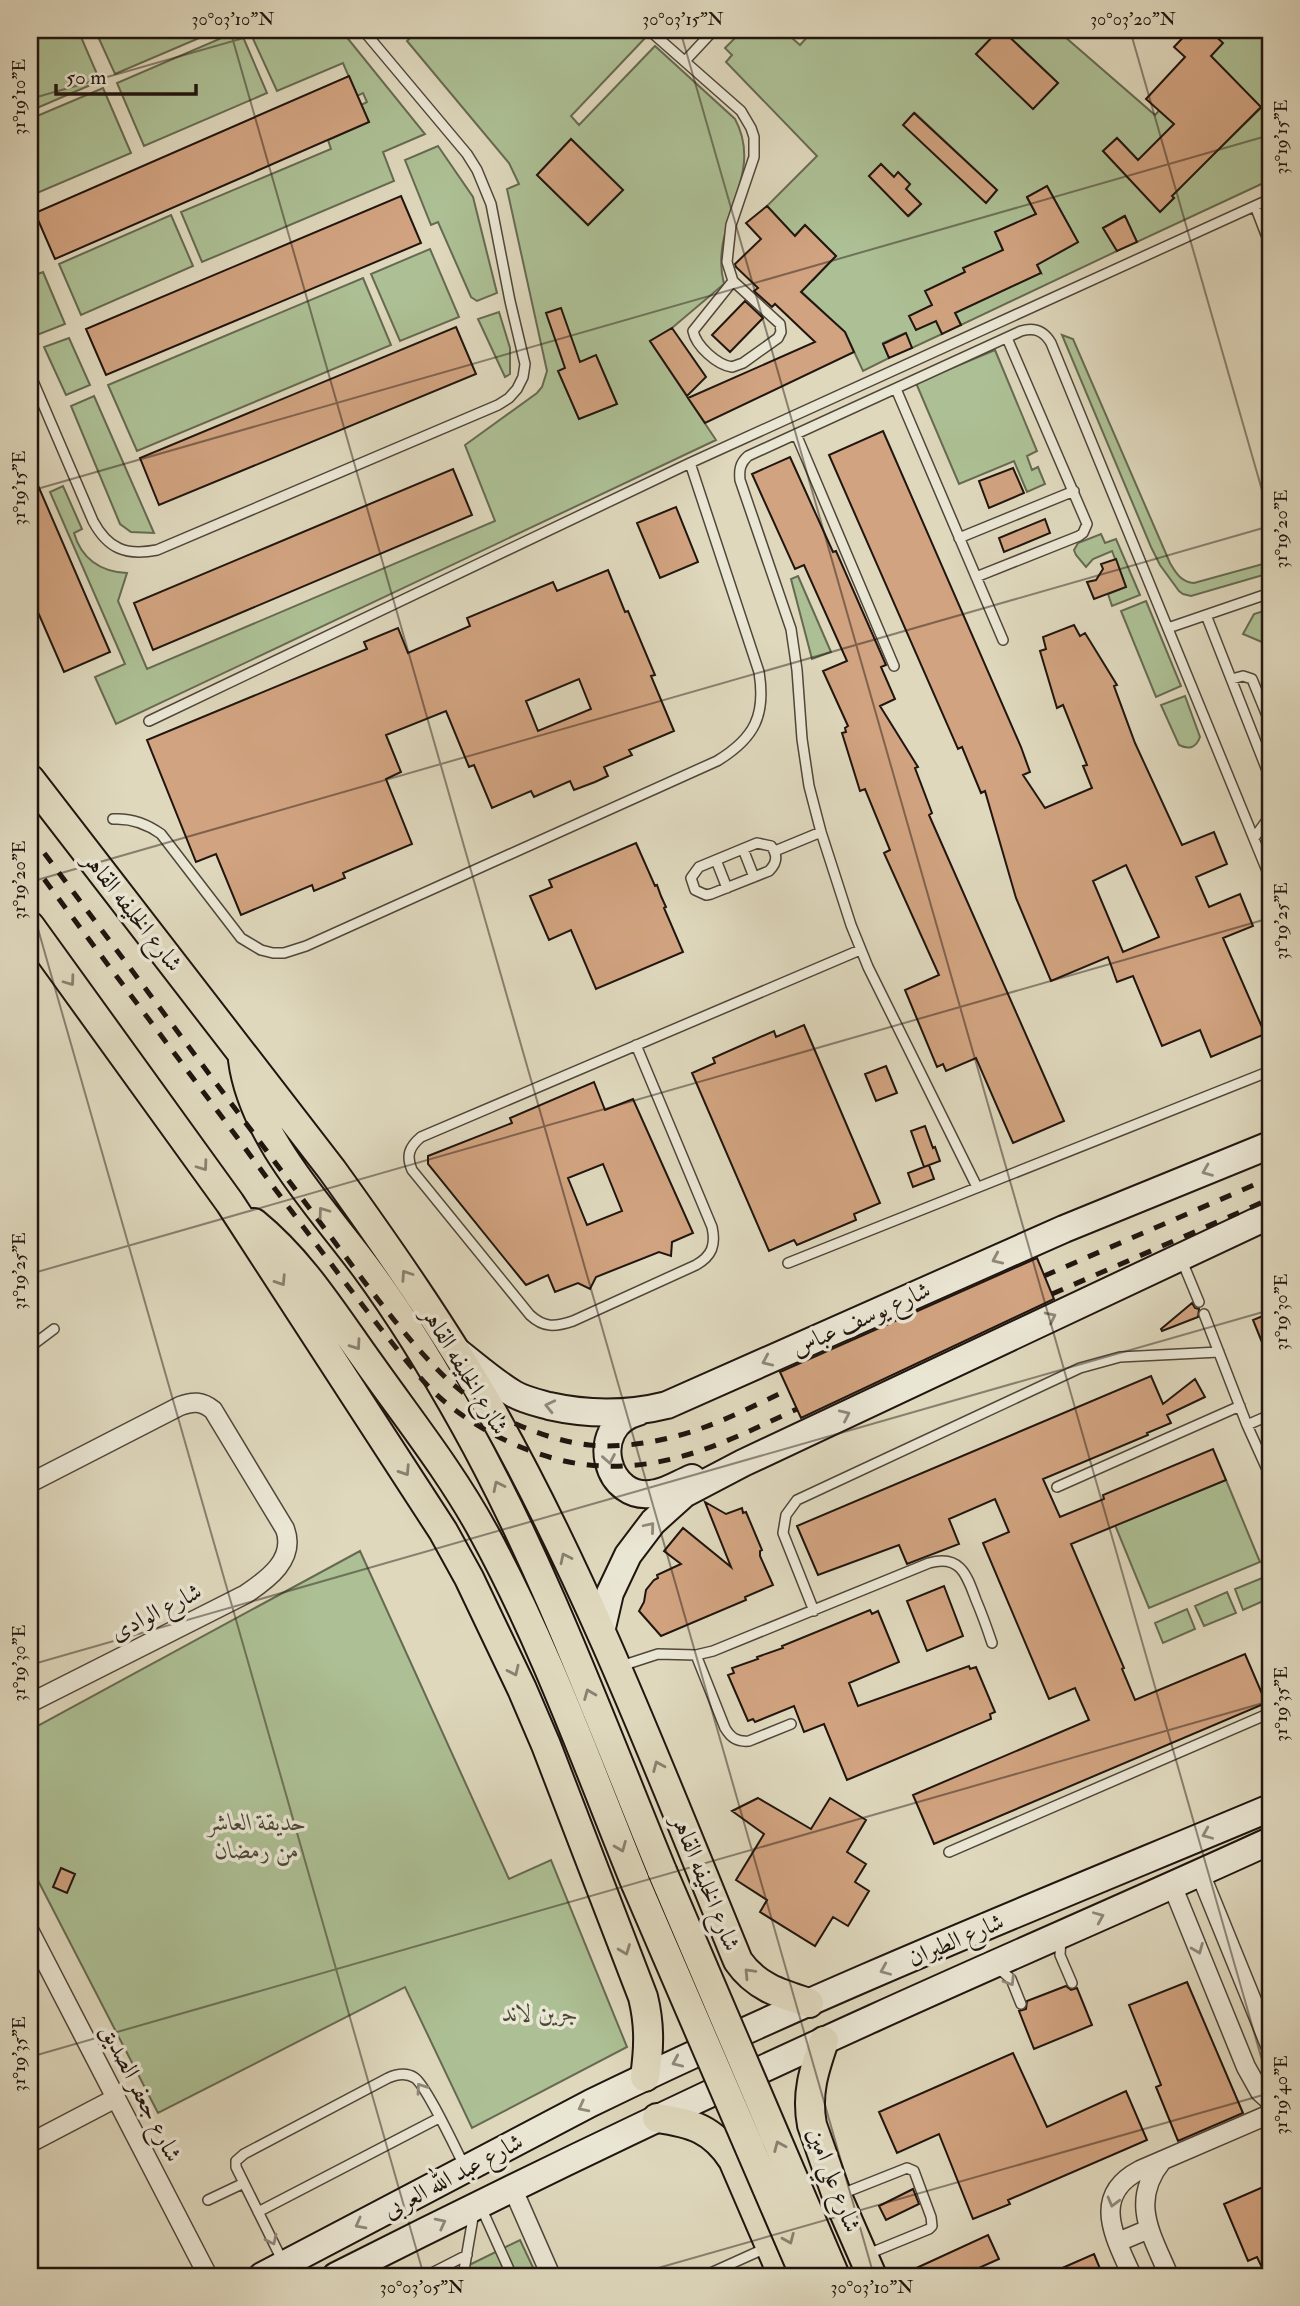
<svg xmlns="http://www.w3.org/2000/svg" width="1300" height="2306" font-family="'IM FELL Double Pica',Amiri,serif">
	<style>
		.green { fill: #adc095; stroke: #666a52; stroke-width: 2; fill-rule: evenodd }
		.building { fill: #d1a380; stroke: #20150f; stroke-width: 2; fill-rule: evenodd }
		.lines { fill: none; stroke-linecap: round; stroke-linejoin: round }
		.service-casing { stroke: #50463a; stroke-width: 12 }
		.minor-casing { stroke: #50463a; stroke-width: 21 }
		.secondary-casing { stroke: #20150f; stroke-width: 30 }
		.primary-casing { stroke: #20150f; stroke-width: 32 }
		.service { stroke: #eae6d4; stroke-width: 9 }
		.minor { stroke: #eae6d4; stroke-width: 18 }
		.secondary { stroke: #eae6d4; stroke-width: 26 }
		.primary { stroke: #dfd8bd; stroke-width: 28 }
		.rail { stroke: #20150f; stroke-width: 5; stroke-dasharray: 12 12; stroke-linecap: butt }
		.primary-bridge-casing { stroke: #20150f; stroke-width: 32; stroke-linecap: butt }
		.primary-bridge { stroke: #dfd8bd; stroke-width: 28 }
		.oneway { stroke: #89806f }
		.oneway2 { stroke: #8f887b }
		.ticks { fill: none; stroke: #20150f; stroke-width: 2; stroke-opacity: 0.45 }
		.labels { text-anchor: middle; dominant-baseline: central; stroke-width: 7; stroke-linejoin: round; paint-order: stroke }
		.street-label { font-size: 24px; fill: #20150f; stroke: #eae6d4 }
		.park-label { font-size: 24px; font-style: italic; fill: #4a4837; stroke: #eae6d4 }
		.neatline { fill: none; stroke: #20150f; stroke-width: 2.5 }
		.ticks-label { font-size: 18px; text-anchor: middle; fill: #20150f }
	</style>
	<rect width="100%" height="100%" fill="#dfd8bd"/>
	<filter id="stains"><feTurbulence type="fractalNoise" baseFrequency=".00286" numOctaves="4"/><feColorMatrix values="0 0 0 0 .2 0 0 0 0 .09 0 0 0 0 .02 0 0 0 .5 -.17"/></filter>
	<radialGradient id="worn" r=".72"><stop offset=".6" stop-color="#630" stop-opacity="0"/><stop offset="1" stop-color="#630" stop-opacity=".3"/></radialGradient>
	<!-- green -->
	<path class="green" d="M58,30H78L100,81L30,111V42Z
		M95,30H218L115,74Z
		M240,30L267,93L144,146L117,83Z
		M249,30H341L425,134L383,152L394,181L202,262L181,212L331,149L328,140L369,122L361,105L367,102L363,93L357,96L343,63L277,91Z
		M418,30H637L646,37L571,116L579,125L655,46L735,119C766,176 708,224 724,284L672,328L650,341L716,440L116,724L95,677L125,664L50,492L63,486L82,529L74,533C81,558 100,572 127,573L118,601L147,669L495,521L465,445L537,393L542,387L547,371L507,189L519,184L509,163L407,41ZM571,139L623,190L588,225L537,175ZM596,356L617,404L579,419L559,371Z
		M743,30H801L793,39L800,45L809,35L803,30H999L976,54L1033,108L1058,83L1002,30H1057L1155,115L1222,43L1209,30H1270V180L1137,242L1124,216L1103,228L1117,251L961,325L955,312L936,321L942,334L912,348L905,333L883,343L889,358L863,371L845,332L763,256L789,230L767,206L817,156L726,62L732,55L725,48ZM1226,72L1261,108L1187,180ZM915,113L997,190L986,202L914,114ZM1117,138L1174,198L1161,211L1103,151ZM881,164L894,177L899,173L910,184L906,189L921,204L909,216L869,176ZM1047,186L1078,242L1058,253L1027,198ZM1018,222L1041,273L1003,250L995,232ZM805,225L836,256L813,280L782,249Z
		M103,88L131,153L30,196V119Z
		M438,146L473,197L497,293L477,301L471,297L438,222L431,225L405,160Z
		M171,215L193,266L81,315L59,264Z
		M430,249L459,317L400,341L371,274Z
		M43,272L65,324L37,335L30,317V277Z
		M363,278L391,345L137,451L108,385Z
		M499,312L510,348V374L505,377L478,319Z
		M1062,335L1073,339L1170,563C1176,573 1181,582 1194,583L1270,562V573L1191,596L1183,594L1179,591L1160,565L1151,547Z
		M69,338L90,385L66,395L44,347Z
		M995,350L1037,451L1027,456L1032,470L1038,467L1045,484L1027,492L1014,461L959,484L916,383Z
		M94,396L154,533L131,532L120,524L71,406Z
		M1101,534L1105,543L1116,539L1140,595L1112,606L1108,594L1126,587L1112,551L1093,559L1086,567L1076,555L1074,550L1078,543Z
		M798,576L831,652L812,659L791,579Z
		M1146,601L1181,686L1156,697L1121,611Z
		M1270,609V629L1264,643L1243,634L1254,614Z
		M1185,696L1200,737C1196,748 1189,750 1179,745L1161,705Z
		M1226,1480L1260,1562L1149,1608L1115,1525Z
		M360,1551L509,1879L551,1860L627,2047L472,2128L405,1987L158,2113L30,1865V1730Z
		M1267,1576L1270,1584V1598L1243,1610L1235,1589Z
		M1227,1592L1236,1613L1204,1626L1195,1606Z
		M1187,1609L1195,1629L1163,1643L1155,1623Z
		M520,2240L537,2276H447Z"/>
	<!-- building -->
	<path class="building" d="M999,30H1002L1058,83L1033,109L976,54Z
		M1190,30H1209L1223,43L1211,56L1261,107L1172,196L1174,198L1160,212L1103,151L1117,138L1138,160L1174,124L1146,99L1185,57L1174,47Z
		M349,76L369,122L55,259L35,213Z
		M914,113L997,190L986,203L903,125Z
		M571,139L623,190L588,225L537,175Z
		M881,164L894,177L898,172L910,184L906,189L921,204L908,216L869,176Z
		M1047,186L1078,242L1037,265L1041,273L955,313L961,325L942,334L936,321L916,330L909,316L932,305L925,291L965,272L963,268L1003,250L995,232L1036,214L1027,197Z
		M401,196L421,243L106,375L86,329Z
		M767,206L795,236L805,225L836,256L801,292L845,332L854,352L705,423L688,398L815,342L775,304L772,307L754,291L758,288L736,267L735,264L761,239L746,223Z
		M1125,216L1137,242L1117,251L1103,228Z
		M745,301L763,318L730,352L712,335Z
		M561,308L580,362L596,355L617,404L579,419L558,371L565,368L546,313Z
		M456,327L476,374L159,505L140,458Z
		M672,328L706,377L687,396L650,341Z
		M906,333L912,348L889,358L883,344Z
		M883,431L1021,747L1030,772L1023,775L1045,808L1092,788L1083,766L1087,765L1063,705L1057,708L1040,651L1046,649L1043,637L1074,625L1080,636L1085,633L1117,685L1114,686L1135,743L1182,845L1214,832L1227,864L1196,877L1209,907L1240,894L1253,926L1223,938L1265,1034L1211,1057L1200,1030L1162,1046L1133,976L1117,982L1108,957L1051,981L1016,898L985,791L981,793L962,747L958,749L829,455ZM1126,865L1159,937L1123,952L1093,881Z
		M790,457L833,552L836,551L886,665L881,667L895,699L880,706L918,767L915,768L932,813L929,815L1064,1121L1013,1143L976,1058L946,1071L943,1064L937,1067L905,990L939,975L884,853L890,850L865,789L860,791L842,733L846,732L845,728L848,726L823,671L847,661L804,565L795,569L752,474Z
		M30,467L110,652L64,672L30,594Z
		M1013,468L1024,493L989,508L979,481Z
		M453,469L472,515L153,650L134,603Z
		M676,507L698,562L660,578L637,523Z
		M1045,519L1050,533L1004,552L999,538Z
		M1116,559L1126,587L1094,599L1087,582L1096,580L1103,569L1101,564Z
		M608,570L625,612L628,611L655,675L651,676L674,731L629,750L632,755L604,767L608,776L595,782L574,790L570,781L534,797L531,791L492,808L474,765L469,767L446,711L386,735L401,772L386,779L412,844L343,873L345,878L314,891L312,885L241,915L216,854L196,862L147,740L367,649L364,642L398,628L408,653L470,626L467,618L553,582L557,591ZM579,679L591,709L538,731L526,701Z
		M636,843L655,886L657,885L661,896L666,907L664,908L683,952L596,989L571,930L549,940L530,896L552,887L549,880Z
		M804,1025L880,1203L854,1214L856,1220L797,1245L794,1240L769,1251L692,1073L715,1063L713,1058L774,1031L776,1037Z
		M886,1066L897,1093L876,1101L865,1074Z
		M594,1082L605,1110L633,1099L693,1233L672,1242L671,1256L659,1252L596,1277L590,1289L578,1283L555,1292L548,1275L526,1285L428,1164V1156L512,1123L510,1118ZM603,1164L622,1211L587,1225L568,1178Z
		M925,1126L933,1148L935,1147L940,1161L924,1167L911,1131Z
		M929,1165L934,1179L913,1187L908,1173Z
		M1037,1258L1054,1299L801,1418L780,1372Z
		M1192,1303L1195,1308L1199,1309L1198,1317L1162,1331L1161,1329Z
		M1270,1313V1362L1253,1320Z
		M1151,1376L1163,1404L1195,1379L1205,1397L1167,1415L1171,1423L1147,1433L1148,1435L1043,1479L1060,1517L1104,1499L1103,1495L1213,1449L1226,1480L1071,1544L1124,1668L1122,1669L1135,1700L1245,1654L1266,1703L934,1844L913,1795L1089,1720L1075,1688L1049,1699L983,1543L1009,1532L995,1499L949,1519L959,1544L907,1564L899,1545L818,1575L797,1526Z
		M705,1502L726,1514L742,1508L743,1513L746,1512L762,1550L760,1551V1556L773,1585L745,1597L746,1600L661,1636L639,1611L644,1602L646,1590L654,1580L658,1578L657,1575L681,1564L664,1551L683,1528L731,1567Z
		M944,1586L963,1636L927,1651L907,1601Z
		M870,1610L872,1614L878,1611L899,1662L849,1683L858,1706L969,1666L970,1669L976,1667L995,1712L990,1714L991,1719L847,1780L824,1724L804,1732L794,1706L755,1722L753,1719L748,1721L728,1675L734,1673L732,1668L758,1659L757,1657L783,1648L782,1646Z
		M758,1798L811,1829L830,1798L866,1820L847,1852L866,1864L855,1882L869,1891L848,1926L833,1917L815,1946L760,1912L767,1900L736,1880L764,1834L732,1811Z
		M61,1868L75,1874L67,1893L53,1887Z
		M1187,1982L1243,2113L1178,2141L1156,2087L1161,2085L1129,2005Z
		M1066,1986L1071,1990L1077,1988L1092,2025L1034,2049L1019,2011L1026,2009L1027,2001Z
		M1013,2053L1047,2127L1126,2091L1147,2140L1008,2200L1010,2204L973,2219L939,2134L897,2153L879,2112Z
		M1270,2184V2276H1266L1257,2257L1248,2261L1224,2204Z
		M913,2189L919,2204L886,2220L879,2206Z
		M988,2235L999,2259L961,2276H899Z
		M1094,2254L1103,2276H1044Z"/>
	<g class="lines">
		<defs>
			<path id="service" d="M649,30L741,111L751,128L754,137V157L731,225L727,262L733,281L780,324L781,332L778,338L743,363L732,367C717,365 696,346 693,331L733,281
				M685,61L714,30
				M1255,206L1270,245
				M30,374L93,521C108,549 126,556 157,550L498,405L509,398L517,389L523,377L525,364L510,301L491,204L477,170L467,154L363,30
				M896,389L1003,640
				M796,434L894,666
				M959,538L1074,491
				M976,577L1079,536L1083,533L1087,524L1007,338
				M1206,615L1270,778
				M1168,628L1270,593
				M1232,679L1243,676L1252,679L1270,723
				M149,721L690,463L1270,199
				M113,819C131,818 146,823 161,834L241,938L261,950L273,953H284L306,946L717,761C755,738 766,715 759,672L690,463
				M1254,838L1270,816
				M757,843L771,846C778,855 777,863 769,871L711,894L706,895L695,890L691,878L699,867Z
				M743,849L754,877
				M775,851L821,832
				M716,860L727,888
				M636,1045L712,1227C716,1245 712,1256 696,1265L573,1321C555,1327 544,1328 530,1315L412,1170C406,1156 409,1147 421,1137L860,950
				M977,1187L868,967L851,925L821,832L809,786L802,739L797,670L791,629L740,480C739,470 740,463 748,456L1021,331C1035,327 1044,331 1051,343L1270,878
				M1182,1261L1199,1302
				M788,1263L1270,1071
				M30,1313L33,1310
				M1204,1314L1247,1425L1270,1476
				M30,1347L54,1329
				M1247,1425L1270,1415
				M1057,1487L1240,1406
				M814,1611L783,1533L786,1515L797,1500L1080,1368L1120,1357L1219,1352
				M696,1655L725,1728C731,1738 737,1742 749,1741L791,1724
				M618,1667L658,1654L696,1655L713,1651L929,1563C961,1554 967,1576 976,1600C982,1614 987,1628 992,1643
				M949,1852L1270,1713
				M1061,1938L1060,1955L1072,1983
				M997,1967L1011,1979L1021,2004
				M839,2195L907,2168L914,2171L931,2217L932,2226L929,2229L868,2254
				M208,2200L244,2183
				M480,2205L512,2276
				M258,2212L439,2118
				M283,2262L236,2167V2161L244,2154L388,2078C397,2074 406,2072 415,2078C427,2087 456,2150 465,2167
				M426,2276L467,2255
				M463,2276L474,2212
				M704,2276L766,2248"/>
			<path id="minor" d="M30,1483L180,1406C193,1401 202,1401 213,1410L285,1529C296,1559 268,1579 246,1594L30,1703
				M1200,1873L1270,2045
				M1172,1885L1246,2067L1260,2092L1270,2101
				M30,1932L208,2276
				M30,2143L116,2098
				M1162,2161C1129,2202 1152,2235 1169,2276
				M512,2187L551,2276
				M1118,2242L1149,2229
				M1132,2276C1115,2237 1090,2196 1140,2170L1270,2114"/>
			<path id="secondary" d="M458,1352C476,1366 494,1382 514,1394C524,1400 538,1403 549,1406C589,1415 627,1415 667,1405L1064,1229L1270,1145
				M638,1412C586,1426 606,1505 656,1493C668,1491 680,1483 692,1478
				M601,1632L610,1593L628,1555L653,1522L684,1494L743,1463L1270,1215
				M262,2276L591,2103C813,1995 1043,1903 1270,1808
				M336,2276C514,2186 693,2100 874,2018C1006,1958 1139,1901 1270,1841"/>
			<path id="primary" d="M30,779L332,1170C388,1248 444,1328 492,1412C590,1587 662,1776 738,1961C756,1987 780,1994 809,2003
				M30,926L230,1203L443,1531L469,1578L522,1689L546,1745L643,1997C650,2025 649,2049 645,2077
				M243,1060C253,1137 321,1207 366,1268C402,1317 435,1371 465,1425C544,1567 600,1720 662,1871
				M254,1223C303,1263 334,1315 371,1366C410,1421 452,1474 484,1533C545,1645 588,1766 636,1884
				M824,2041C814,2070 806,2094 812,2125L837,2196L872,2276
				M657,2118C692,2123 713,2129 733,2160L783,2276"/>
		</defs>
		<!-- service casing -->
		<use href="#service" class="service-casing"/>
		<!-- minor casing -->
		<use href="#minor" class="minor-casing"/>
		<!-- secondary casing -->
		<use href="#secondary" class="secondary-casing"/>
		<!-- primary casing -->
		<use href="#primary" class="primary-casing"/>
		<!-- service -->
		<use href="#service" class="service"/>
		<!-- minor -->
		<use href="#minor" class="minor"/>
		<!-- secondary -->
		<use href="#secondary" class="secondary"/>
		<!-- primary -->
		<use href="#primary" class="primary"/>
		<!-- rail -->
		<path class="rail" d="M30,834L363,1280C389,1314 415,1348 446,1378C483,1413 539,1439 589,1445C626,1449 670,1440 705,1427C733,1417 761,1402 788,1390
			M30,860C111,970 194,1078 275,1189C310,1236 345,1283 381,1329C399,1351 416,1375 436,1394C474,1430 537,1460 589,1465C667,1473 728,1441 797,1409
			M1044,1276L1270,1178
			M1052,1294L1270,1199"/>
		<defs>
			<path id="primary-bridge" d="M662,1871L835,2276
				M636,1884L805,2276"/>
		</defs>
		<!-- primary-bridge casing -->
		<use href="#primary-bridge" class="primary-bridge-casing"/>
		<!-- primary-bridge -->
		<use href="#primary-bridge" class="primary-bridge"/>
	</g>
	<!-- one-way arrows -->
	<defs><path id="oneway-chevron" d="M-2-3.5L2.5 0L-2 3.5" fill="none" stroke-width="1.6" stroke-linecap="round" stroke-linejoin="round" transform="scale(1.75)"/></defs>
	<g class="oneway">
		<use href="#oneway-chevron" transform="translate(70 981) rotate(54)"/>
		<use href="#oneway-chevron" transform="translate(203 1166) rotate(54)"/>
		<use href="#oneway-chevron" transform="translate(323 1212) rotate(-126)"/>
		<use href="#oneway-chevron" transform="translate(406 1275) rotate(-124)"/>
		<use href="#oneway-chevron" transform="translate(281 1281) rotate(57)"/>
		<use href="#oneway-chevron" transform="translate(356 1345) rotate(55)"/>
		<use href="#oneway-chevron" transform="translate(405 1471) rotate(57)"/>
		<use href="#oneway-chevron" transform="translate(498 1486) rotate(-116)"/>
		<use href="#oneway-chevron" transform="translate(565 1558) rotate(-116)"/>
		<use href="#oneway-chevron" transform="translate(514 1671) rotate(65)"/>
		<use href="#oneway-chevron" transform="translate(589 1694) rotate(-112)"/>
		<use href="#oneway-chevron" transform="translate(658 1766) rotate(-113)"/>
		<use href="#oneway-chevron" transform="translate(621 1847) rotate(68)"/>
		<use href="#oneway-chevron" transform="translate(625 1950) rotate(69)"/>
		<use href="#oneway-chevron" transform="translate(749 1973) rotate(-134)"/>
		<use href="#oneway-chevron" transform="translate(779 2146) rotate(-113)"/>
		<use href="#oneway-chevron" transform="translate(789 2239) rotate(67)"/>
	</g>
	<g class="oneway2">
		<use href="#oneway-chevron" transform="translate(1207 1171) rotate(158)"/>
		<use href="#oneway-chevron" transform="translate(997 1259) rotate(156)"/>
		<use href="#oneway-chevron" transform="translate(1051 1317) rotate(-26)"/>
		<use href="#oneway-chevron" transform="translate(767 1361) rotate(156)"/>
		<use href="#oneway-chevron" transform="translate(550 1406) rotate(-167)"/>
		<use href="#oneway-chevron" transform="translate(845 1415) rotate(-25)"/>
		<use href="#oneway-chevron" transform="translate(609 1459) rotate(80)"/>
		<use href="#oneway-chevron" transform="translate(650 1527) rotate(-50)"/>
		<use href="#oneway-chevron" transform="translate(1207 1834) rotate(157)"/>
		<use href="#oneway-chevron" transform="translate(1099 1917) rotate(-23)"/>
		<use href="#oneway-chevron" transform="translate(1198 1949) rotate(68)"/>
		<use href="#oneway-chevron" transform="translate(885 1970) rotate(157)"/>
		<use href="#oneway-chevron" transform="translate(1010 1981) rotate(58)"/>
		<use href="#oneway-chevron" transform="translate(677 2062) rotate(156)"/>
		<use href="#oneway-chevron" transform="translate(421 2088) rotate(-125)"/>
		<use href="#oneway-chevron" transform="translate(583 2107) rotate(153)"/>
		<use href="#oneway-chevron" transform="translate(1113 2202) rotate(105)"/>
		<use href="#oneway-chevron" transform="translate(441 2223) rotate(-27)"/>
		<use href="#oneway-chevron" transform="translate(360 2224) rotate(152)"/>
		<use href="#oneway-chevron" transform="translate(272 2240) rotate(64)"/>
	</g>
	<!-- ticks -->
	<path class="ticks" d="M230,30L874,2276M680,30L1270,2088M1130,30L1270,518M30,99L272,30M30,491L1270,135M30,882L1270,526M30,901L424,2276M30,1274L1270,918M30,1665L1270,1310M30,2057L1270,1701M630,2276L1270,2093"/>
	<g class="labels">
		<!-- street labels -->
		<g class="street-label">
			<text transform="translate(133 912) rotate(52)">شارع الخليفه القاهر</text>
			<text transform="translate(861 1319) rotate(-24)">شارع يوسف عباس</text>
			<text transform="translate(465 1371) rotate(59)">شارع الخليفه القاهر</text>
			<text transform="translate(156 1612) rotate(-27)">شارع الوادى</text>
			<text transform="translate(706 1883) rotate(68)">شارع الخليفه القاهر</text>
			<text transform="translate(956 1940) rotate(-23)">شارع الطيران</text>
			<text transform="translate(141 2093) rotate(63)">شارع جعفر الصديق</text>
			<text transform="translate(453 2176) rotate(-28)">شارع عبد الله العربى</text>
			<text transform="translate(834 2180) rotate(69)">شارع علي امين</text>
		</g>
		<!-- park labels -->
		<g class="park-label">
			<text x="257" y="1822">حديقة العاشر<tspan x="257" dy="28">من رمضان</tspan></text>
			<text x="540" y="2013">جرين لاند</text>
		</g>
	</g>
	<!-- margin -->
	<rect width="1300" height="2306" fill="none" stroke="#dfd8bd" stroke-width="77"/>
	<!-- scale -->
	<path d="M56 84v10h140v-10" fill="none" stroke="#20150f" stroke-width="3.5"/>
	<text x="66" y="84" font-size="21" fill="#20150f" stroke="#eae6d4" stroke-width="5" paint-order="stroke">50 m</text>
	<rect x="38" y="38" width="1224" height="2230" class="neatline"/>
	<g class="ticks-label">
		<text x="233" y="25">30°03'10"N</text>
		<text x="683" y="25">30°03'15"N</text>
		<text x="1133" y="25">30°03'20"N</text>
		<text transform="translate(19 97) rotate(-90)" y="6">31°19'10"E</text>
		<text transform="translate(1281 137) rotate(-90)" y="6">31°19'15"E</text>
		<text transform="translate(19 488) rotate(-90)" y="6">31°19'15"E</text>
		<text transform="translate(1281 529) rotate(-90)" y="6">31°19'20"E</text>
		<text transform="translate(19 880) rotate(-90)" y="6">31°19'20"E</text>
		<text transform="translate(1281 921) rotate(-90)" y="6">31°19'25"E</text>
		<text transform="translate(19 1271) rotate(-90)" y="6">31°19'25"E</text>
		<text transform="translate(1281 1312) rotate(-90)" y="6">31°19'30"E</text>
		<text transform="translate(19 1663) rotate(-90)" y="6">31°19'30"E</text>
		<text transform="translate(1281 1704) rotate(-90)" y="6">31°19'35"E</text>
		<text transform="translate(19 2054) rotate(-90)" y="6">31°19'35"E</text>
		<text transform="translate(1281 2095) rotate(-90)" y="6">31°19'40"E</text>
		<text x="422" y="2293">30°03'05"N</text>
		<text x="872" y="2293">30°03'10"N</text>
	</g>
	<rect width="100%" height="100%" filter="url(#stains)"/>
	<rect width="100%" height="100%" fill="url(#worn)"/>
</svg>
